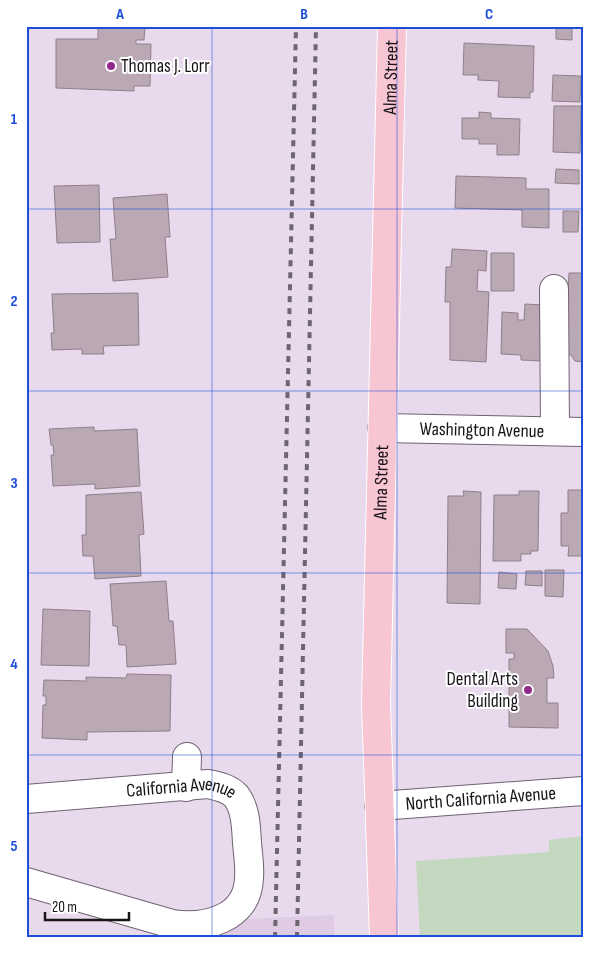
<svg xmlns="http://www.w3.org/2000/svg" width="609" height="964" font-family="'Sofia Sans Condensed',sans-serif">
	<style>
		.built { fill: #dfcbe3 }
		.green { fill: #c4d8c0 }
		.building { fill: #bba8b5; stroke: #917e8b }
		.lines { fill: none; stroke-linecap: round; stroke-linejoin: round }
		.minor-casing { stroke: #6f6272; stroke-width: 30 }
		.major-casing { stroke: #fff; stroke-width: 30 }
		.minor { stroke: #fff; stroke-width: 28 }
		.major { stroke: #f8c5d3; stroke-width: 28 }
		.rail { stroke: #6e6570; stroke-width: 4; stroke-dasharray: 6 6; stroke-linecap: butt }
		.grid { fill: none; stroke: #1d4ed8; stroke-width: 1; stroke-opacity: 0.55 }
		.poi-dot { fill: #92288b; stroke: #fff; stroke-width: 2 }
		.labels { text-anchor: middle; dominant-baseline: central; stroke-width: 4; stroke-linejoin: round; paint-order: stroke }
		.poi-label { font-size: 19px; fill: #19141a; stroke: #fff; text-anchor: start }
		.street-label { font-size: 19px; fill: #19141a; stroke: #fff }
		.neatline { fill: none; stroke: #1d4ed8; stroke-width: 2 }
		.grid-label { font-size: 16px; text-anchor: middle; font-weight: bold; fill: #1d4ed8 }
	</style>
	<rect width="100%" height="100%" fill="#e8daec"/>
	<!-- built -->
	<path class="built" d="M334,915V938H214L243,919Z"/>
	<!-- green -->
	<path class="green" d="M583,836V938H420L416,861L549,852V840Z"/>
	<!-- building -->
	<path class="building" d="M98,26H145L144,40H136V44H151L150,86H134V91L56,88V39H98Z
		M556,26H572V40L556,39Z
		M464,43L534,46L533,92H530V98L498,97L499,81L478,80V75H463Z
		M553,75L581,76L580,102L552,101Z
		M554,106H581L580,153L553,152Z
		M479,112L491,113V118L520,119L519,155H497V144H479V139H462V118H479Z
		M556,169L579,170V184L555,183Z
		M456,176L526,178V189H549V228L522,227V210L455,208Z
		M99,185L100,242L57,243L54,186Z
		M167,194L170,237H165L168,277L113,281L110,239H116L113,198Z
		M563,211H579L578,232H563Z
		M452,249L487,251L486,271L478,270L477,291L489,292L486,362L450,360V302H445L446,267H451Z
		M491,253H514V291H491Z
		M569,273H583V362L575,361L571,355H557L568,293Z
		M138,293L139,345L103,346L104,354H82V349L52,350L51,333H54L52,294Z
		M525,304L544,305L542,361L521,360V355L501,354L502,312L518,313V320H524Z
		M94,427V431L137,429L140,486L95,489V484L53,486L51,455H54L53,445H51L49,429Z
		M568,490H583V556H568L569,546H561V513H568Z
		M463,491L481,492L480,604L447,603L448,496H464Z
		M519,491H539L538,551H531V554H521V561H493L494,495H519Z
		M141,492L144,534L139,535L141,576L95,579L93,556H83L82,535H86V495Z
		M545,570H564L563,597L545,596Z
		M526,571H542V586L525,585Z
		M499,572L517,574L516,589L498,588Z
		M166,581L169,621H173L176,664L127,667L126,645H119L117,626H113L110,584Z
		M43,609L90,611L89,666L41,665Z
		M506,629H527L548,651L553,666L554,678H547V703H558V728L509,727V659H514V653H506Z
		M127,674L171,675L170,731L87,732V740L42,738L43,705H46V696H43L44,680L86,681V677L126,678Z"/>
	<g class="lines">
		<defs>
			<g id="minor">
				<path d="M554,289L555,431"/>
				<path id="s1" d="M382,428L583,432"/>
				<path d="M186,787L187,757"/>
				<path id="s2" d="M26,799L208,784C217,786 229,788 236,796C246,809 246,827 247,843C248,855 250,866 249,878C248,919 205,929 172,924L26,882"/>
				<path id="s3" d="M379,806L583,791"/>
			</g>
			<g id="major">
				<path id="s4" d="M384,938L376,703L392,26"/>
			</g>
		</defs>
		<!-- minor casing -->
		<use href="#minor" class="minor-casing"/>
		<!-- major casing -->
		<use href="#major" class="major-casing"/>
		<!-- minor -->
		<use href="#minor" class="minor"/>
		<!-- major -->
		<use href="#major" class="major"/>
		<!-- rail -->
		<path class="rail" d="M275,938L296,26
			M297,938L316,26"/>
	</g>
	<!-- grid -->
	<path class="grid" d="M212,26V938M397,26V938M26,209H583M26,391H583M26,573H583M26,755H583"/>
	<!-- markers -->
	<g class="poi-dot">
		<circle cx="111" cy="66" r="5"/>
		<circle cx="528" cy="690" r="5"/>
	</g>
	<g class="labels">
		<!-- poi labels -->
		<g class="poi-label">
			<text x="121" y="66">Thomas J. Lorr</text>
			<text x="518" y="679" text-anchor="end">Dental Arts<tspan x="518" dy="22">Building</tspan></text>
		</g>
		<!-- street labels -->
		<g class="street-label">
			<text stroke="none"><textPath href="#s4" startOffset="861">Alma Street</textPath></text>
			<text stroke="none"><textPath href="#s1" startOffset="100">Washington Avenue</textPath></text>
			<text stroke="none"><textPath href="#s4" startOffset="456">Alma Street</textPath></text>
			<text stroke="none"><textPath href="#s2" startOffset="156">California Avenue</textPath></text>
			<text stroke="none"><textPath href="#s3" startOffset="102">North California Avenue</textPath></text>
		</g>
	</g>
	<!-- border -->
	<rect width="609" height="964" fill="none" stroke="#ffffff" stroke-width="55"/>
	<!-- scale -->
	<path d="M45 912v8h84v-8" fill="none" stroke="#19141a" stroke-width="2.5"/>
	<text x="52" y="912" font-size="15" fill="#19141a" stroke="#ffffff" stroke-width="4" paint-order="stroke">20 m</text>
	<rect x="28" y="28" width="554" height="908" class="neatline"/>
	<g class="grid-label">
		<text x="120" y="19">A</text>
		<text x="304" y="19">B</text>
		<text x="489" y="19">C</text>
		<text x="14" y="124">1</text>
		<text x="14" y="306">2</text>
		<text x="14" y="488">3</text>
		<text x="14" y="669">4</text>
		<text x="14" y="851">5</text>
	</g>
</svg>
